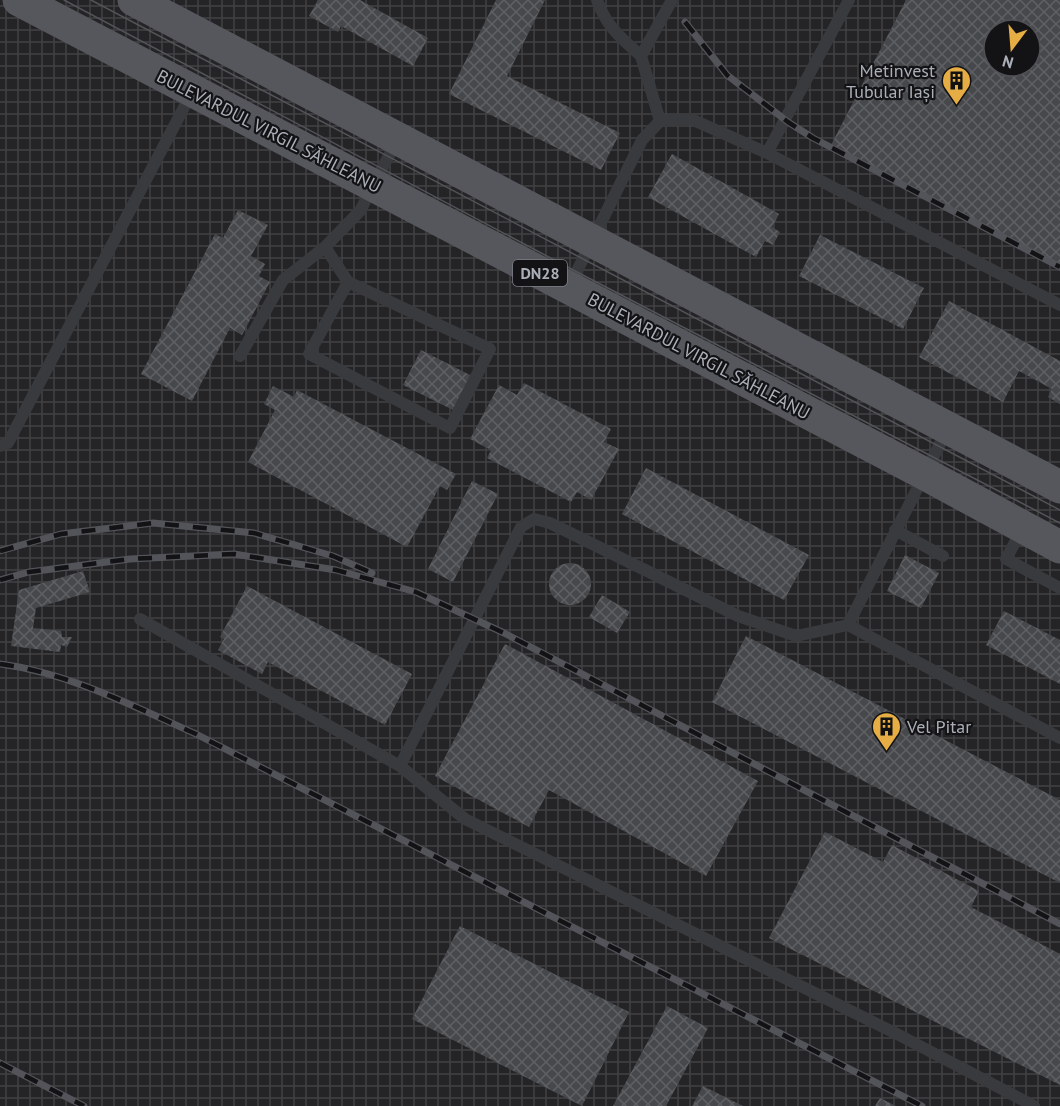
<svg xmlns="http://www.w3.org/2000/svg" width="1060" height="1106" font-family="'PT Sans',sans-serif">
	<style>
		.industrial { fill: url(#industrial-grid); fill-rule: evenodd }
		.building { fill: url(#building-cross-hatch); fill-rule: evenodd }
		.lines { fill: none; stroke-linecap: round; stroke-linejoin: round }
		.lane { stroke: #393a3e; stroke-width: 12 }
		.primary { stroke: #55575d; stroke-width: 33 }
		.tram { stroke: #525459; stroke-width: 1.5 }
		.rail-casing { stroke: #525459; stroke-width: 7 }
		.rail { stroke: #131315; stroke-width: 4.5; stroke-dasharray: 14; stroke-linecap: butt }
		.labels { text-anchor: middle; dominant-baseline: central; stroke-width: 4.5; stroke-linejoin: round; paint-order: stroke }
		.shield { fill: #131315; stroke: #7d8087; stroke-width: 1.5 }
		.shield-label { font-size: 16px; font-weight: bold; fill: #abafb8 }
		.poi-label { font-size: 18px; fill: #abafb8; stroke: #131315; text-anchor: end }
		.street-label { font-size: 18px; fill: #abafb8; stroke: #131315 }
	</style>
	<defs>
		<pattern id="industrial-grid" width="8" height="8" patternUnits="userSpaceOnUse" patternTransform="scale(1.5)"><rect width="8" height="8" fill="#242426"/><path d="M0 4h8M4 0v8" fill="none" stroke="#414143"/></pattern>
		<pattern id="building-cross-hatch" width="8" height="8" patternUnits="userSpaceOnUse" patternTransform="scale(1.5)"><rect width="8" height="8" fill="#47484c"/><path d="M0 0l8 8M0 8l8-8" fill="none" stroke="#5f6064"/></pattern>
	</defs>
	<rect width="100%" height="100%" fill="#18181a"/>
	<!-- industrial -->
	<path class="industrial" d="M0,0H1060V1106H0ZM994,30H1030V66H994Z"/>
	<!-- building -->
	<path class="building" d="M318,0H360L428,38L413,66L341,26L338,32L309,16Z
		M496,0H545L507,76L620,133L601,170L449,94Z
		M906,0H1060V265L831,145ZM994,30H1030V66H994Z
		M672,154L779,214L772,227L780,232L773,245L765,241L756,257L648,197Z
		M238,210L268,225L251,256L265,264L259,276L270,282L242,335L230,328L192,401L141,374L215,234L223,238Z
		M820,235L924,288L903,329L799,276Z
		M949,301L1060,361V404L1048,397L1052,389L1019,371L1003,402L919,357Z
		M421,350L472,376L455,411L403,385Z
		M524,383L611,429L604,442L619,449L591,500L577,492L571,502L487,458L491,450L470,439L499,385L517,395Z
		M273,386L294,397L297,390L456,474L447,490L440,486L407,547L248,462L275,410L264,404Z
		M646,468L809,555L784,600L622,514Z
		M472,481L498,494L453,582L428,569Z
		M905,555L939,573L921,608L887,591Z
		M549 584a21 21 0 1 1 42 0a21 21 0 1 1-42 0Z
		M83,571L90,592L36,608L33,628L61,631L62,637H72L67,647L61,645L60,652L11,646L19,590Z
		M247,586L412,674L385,725L268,662L262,674L218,650L224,639L220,637Z
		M602,595L630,612L617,633L589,617Z
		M1004,611L1060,640V684L986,645Z
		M746,636L1060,800V883L712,702Z
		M505,644L758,781L706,876L549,790L529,827L435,776Z
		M825,832L883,862L892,845L979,891L971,907L1060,954V1085L769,938Z
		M460,926L629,1012L582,1106L412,1019Z
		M667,1006L708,1028L666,1106H613Z
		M703,1086L743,1106H692Z
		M880,1098L896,1106H875Z"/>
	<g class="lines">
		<!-- lane -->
		<path class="lane" d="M597,0C606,26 621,38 641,56
			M660,121L641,56L672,0
			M767,153L849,0
			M325,247L348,282L490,349L450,428L309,354L348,282
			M569,287L642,140L660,121L691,119L767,153L1060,305
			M240,356L283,280L325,247L360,211L397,140
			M948,428L848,625L1060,738
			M0,446L8,443L192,92
			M1023,527L1006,559L1060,588
			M895,530L943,556
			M140,619L400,766L465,819L897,1034L1034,1106
			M400,766L521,527L534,519L550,523L738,616L796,636L848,625"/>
		<!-- primary -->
		<path class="primary" d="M19,0L925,474L1060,547
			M134,0L1060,487"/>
		<!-- tram -->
		<path class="tram" d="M64,0L577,272L1060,523
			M91,0L1060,510"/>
		<defs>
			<path id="rail" d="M685,22L727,75L788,122L813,138L1060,267
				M0,551L61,534L153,523L254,533L333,556L372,573
				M0,580L29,572L130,559L234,554L336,570L416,592L504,633L1060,924
				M0,664C69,673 133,706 196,734L922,1106
				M0,1063L84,1106"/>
		</defs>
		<!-- rail casing -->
		<use href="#rail" class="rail-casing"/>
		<!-- rail -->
		<use href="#rail" class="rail"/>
	</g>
	<!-- icons -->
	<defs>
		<symbol id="building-pin" viewBox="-11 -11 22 30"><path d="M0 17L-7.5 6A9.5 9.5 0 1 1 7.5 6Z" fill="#e5ad44" stroke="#131315"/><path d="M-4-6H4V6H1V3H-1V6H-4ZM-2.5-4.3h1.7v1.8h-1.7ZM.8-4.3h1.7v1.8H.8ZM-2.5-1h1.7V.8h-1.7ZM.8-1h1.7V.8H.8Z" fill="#111"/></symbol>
	</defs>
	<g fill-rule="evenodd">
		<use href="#building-pin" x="940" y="64" width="33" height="45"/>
		<use href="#building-pin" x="870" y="710" width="33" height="45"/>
	</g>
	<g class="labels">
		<!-- shield labels -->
		<rect class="shield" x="513" y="260" width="54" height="26" rx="4.5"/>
		<g class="shield-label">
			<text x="540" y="273">DN28</text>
		</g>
		<!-- poi labels -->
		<g class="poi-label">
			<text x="935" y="70">Metinvest<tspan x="935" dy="21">Tubular Iași</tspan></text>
			<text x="907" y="726" text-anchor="start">Vel Pitar</text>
		</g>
		<!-- street labels -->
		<g class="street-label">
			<text transform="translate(269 131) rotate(27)">BULEVARDUL VIRGIL SĂHLEANU</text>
			<text transform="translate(699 356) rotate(28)">BULEVARDUL VIRGIL SĂHLEANU</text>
		</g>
	</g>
	<!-- north arrow -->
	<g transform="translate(1012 48) rotate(196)"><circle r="28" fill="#131315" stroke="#505156" stroke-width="1.5"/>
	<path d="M0-4.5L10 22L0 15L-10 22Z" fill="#e5ad44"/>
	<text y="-9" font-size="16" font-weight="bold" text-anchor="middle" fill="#abafb8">N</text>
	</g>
</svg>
